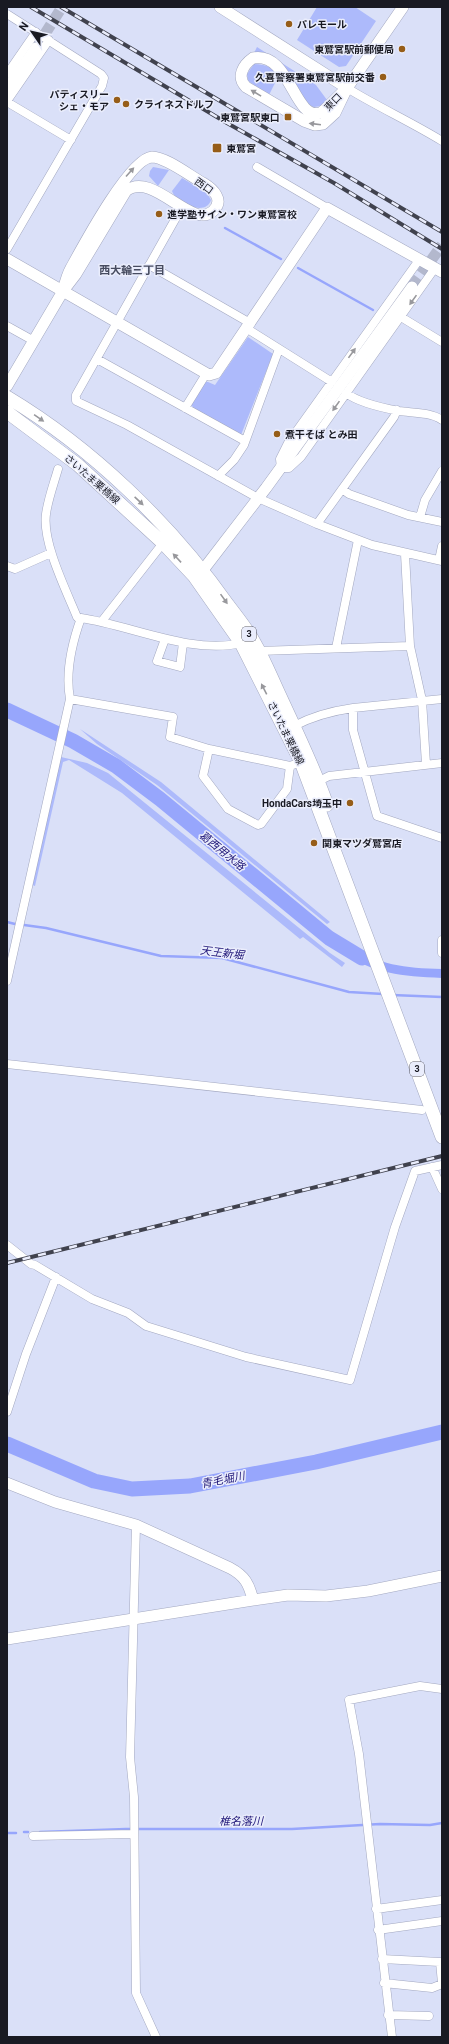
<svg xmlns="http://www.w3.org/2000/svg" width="449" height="2044" font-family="Roboto,'Noto Sans JP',sans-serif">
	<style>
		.green { fill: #adbafb }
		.water { fill: #97a6fc }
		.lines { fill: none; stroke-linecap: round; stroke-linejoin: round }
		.stream { stroke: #97a6fc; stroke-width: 2.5 }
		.river { stroke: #97a6fc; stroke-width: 15 }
		.tertiary-tunnel { stroke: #b3b8cd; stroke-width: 11; stroke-dasharray: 11 5.5; stroke-linecap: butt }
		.minor-casing { stroke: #a3a8c0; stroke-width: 9 }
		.tertiary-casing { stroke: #a3a8c0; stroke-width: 12 }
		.primary-casing { stroke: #a3a8c0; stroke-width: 14 }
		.minor { stroke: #fff; stroke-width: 8 }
		.tertiary { stroke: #fff; stroke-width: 11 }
		.primary { stroke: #fff; stroke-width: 13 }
		.rail-casing { stroke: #40424e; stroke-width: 4 }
		.rail { stroke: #eaedfc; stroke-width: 2.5; stroke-dasharray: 8; stroke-linecap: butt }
		.oneway { fill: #98989c }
		.poi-dot { fill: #965d18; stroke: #eaedfc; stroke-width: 1.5 }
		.labels { text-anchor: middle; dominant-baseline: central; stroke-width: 3; stroke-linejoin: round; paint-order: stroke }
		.shield { fill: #eaedfc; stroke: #585964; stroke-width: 1 }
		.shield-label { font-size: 9px; font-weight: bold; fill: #191a23 }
		.poi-label { font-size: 10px; font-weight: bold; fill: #191a23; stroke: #eaedfc; text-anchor: start }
		.street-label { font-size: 10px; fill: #191a23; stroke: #eaedfc }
		.neighbourhood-label { font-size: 11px; font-weight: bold; fill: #474c60; stroke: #eaedfc }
		.water-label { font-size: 11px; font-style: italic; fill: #1f1678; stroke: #eaedfc }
	</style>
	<rect width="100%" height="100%" fill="#dae0f8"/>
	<!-- green -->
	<path class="green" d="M317,7H355L376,21L346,66L339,67L297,40Z
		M257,47L316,85L327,100L321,106L314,107L308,105C295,84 282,54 254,53Z
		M254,64C265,64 273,67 278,77L269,95L248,81L247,74Z
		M153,167L169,170L158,186L149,176L150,171Z
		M182,178L207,193L211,200C206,217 176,203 172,191Z
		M248,337L273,354L241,435L193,408L191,403L204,382H208L215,385Z
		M80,729L161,782L330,922L327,924L157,785L97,744Z
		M61,757L87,763L108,773L330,953L345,963L342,967L303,937L300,939L122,793L69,760L63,762L35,886L32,885Z"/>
	<!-- water -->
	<path class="water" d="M346,945C379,965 404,968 442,969V978C400,976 376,974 340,952Z"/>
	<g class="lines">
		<!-- stream -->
		<path class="stream" d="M225,228L281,259
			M298,268L373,310
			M7,922L15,924
			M24,925L46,928L161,956L222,958L349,992L383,994
			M392,995L442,997
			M24,1832H28
			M40,1832L126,1829H292L380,1824L430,1825L442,1823
			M7,1833H16"/>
		<!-- river -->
		<path class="river" d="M7,710L73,741L116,766L160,799L329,938L362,958
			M7,1444L94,1481L132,1489L190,1486L316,1462L442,1432"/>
		<!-- tertiary-tunnel -->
		<path class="tertiary-tunnel" d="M36,48L62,7
			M412,287L442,245"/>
		<defs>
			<path id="minor" d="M7,14L101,74L104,78L102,86L7,249
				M7,74L36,32
				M347,88C378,107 411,122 442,141
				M7,101L49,40
				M7,102L71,140
				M257,167L327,208
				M177,216L76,395V401L127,425L258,498L317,524L372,545L442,561
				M419,260L288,443L280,459L281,468H289L301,457L435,268
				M149,265L250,323
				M401,317L442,342
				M7,326L34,341
				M246,328L332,382
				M97,359L245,441
				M346,393C359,403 383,408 399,411C413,413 430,412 442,420
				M185,408L206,374
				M58,469C54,483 48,499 46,514C42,542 66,590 77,617L80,620
				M218,476L234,460L244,445L279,349
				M342,489L349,494L408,515L442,522
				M420,517L425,500L442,471
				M317,524L394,417L397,410
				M405,554L410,646L422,700L426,764
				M439,560L442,546
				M7,566L15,569L51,553
				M102,621L163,543
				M165,639L157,661L180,667L183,643
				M336,648L358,540
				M259,651L410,646
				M70,699L173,717L170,737L209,749L290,766L301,762
				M442,699L353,708V730L377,816L442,838
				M294,726C313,716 332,711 353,708
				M209,749L203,776L228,809L258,825L261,824L287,789L290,766
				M319,781L329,776L442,763
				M442,940V953
				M7,981L70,699C65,672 72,643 81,618C130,625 192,655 241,643
				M7,1064L422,1110
				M432,1167L442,1189
				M7,1245L31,1264L35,1265L92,1299L128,1313L146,1326L246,1357L350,1380L395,1227L415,1171L442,1165
				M7,1412L26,1354L56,1277
				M136,1525L130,1757L134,1797L136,1993L156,2037
				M33,1836L134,1834
				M376,1909L442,1900
				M378,1930L442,1921
				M382,1959L440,1962L442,1983
				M384,1983L432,1988L442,1984
				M388,2015L429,2016
				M392,2037L359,1754L349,1700L420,1686L442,1689"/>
			<path id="tertiary" d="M220,7L347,88
				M347,88C341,93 325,111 320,113C294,121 290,51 253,58C243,65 236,77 246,87L304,121L315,125L323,124L335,113L347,88L403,7
				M7,89L36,48
				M7,259L209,375L216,373L327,208L442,272
				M7,386L63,291L76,274L126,191C153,170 192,231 213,211C225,200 213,189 203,183C190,176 166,157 152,157C130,158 82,248 71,268C67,275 65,283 63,291
				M196,575L203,570L266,488L412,287
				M7,1483L55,1502L136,1525L230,1568C245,1576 249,1584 253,1600
				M7,1639L253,1600L288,1595L326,1596L368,1591L442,1576"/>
			<path id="primary" d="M7,397C92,448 171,524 228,605C237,617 247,629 254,642C264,659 271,677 279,694C296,731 314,767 327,805
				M7,412L78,465L163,543L194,576L241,643L301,762L442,1137"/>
		</defs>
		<!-- minor casing -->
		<use href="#minor" class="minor-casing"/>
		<!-- tertiary casing -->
		<use href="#tertiary" class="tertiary-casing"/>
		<!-- primary casing -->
		<use href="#primary" class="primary-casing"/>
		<!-- minor -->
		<use href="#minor" class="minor"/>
		<!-- tertiary -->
		<use href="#tertiary" class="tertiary"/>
		<!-- primary -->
		<use href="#primary" class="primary"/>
		<defs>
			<path id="rail" d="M31,7L227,123L334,183L442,249
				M61,7L442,232
				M7,1263L442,1156"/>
		</defs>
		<!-- rail casing -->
		<use href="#rail" class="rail-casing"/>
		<!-- rail -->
		<use href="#rail" class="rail"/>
	</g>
	<!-- one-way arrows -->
	<defs><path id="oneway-solid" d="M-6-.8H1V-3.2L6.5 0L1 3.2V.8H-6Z"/></defs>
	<g class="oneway">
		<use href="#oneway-solid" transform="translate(256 93) rotate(-149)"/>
		<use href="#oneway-solid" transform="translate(315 124) rotate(-173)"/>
		<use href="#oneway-solid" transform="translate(130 172) rotate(-48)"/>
		<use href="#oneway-solid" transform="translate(413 300) rotate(125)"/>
		<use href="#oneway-solid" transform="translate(352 353) rotate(-54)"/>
		<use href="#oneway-solid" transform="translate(336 406) rotate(125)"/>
		<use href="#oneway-solid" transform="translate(39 418) rotate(35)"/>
		<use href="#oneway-solid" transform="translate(139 501) rotate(43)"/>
		<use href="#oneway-solid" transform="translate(177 558) rotate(-133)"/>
		<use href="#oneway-solid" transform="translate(224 599) rotate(55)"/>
		<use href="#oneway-solid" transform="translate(264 689) rotate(-117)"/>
	</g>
	<!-- markers -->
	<g class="poi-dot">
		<circle cx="289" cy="24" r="4"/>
		<circle cx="402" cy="49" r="4"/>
		<circle cx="383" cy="77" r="4"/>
		<circle cx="117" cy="100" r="4"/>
		<circle cx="126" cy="104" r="4"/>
		<rect x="284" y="113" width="8" height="8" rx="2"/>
		<rect x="212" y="143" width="10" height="10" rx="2"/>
		<circle cx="159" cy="214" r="4"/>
		<circle cx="277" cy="434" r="4"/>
		<circle cx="350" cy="803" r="4"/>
		<circle cx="314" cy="843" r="4"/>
	</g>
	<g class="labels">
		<!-- shield labels -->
		<g class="shield">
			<rect x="242" y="627" width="14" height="14" rx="3"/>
			<rect x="410" y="1062" width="14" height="14" rx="3"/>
		</g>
		<g class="shield-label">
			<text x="249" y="634">3</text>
			<text x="417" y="1069">3</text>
		</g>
		<!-- poi labels -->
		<g class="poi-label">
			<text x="297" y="24">パレモール</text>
			<text x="394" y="49" text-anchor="end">東鷲宮駅前郵便局</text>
			<text x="375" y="77" text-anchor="end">久喜警察署東鷲宮駅前交番</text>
			<text x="109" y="94" text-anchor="end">パティスリー<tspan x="109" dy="12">シェ・モア</tspan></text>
			<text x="134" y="104">クライネスドルフ</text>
			<text x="280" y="117" text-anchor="end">東鷲宮駅東口</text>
			<text x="226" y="148">東鷲宮</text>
			<text x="167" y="214">進学塾サイン・ワン東鷲宮校</text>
			<text x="285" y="434">煮干そば とみ田</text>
			<text x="342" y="803" text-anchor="end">HondaCars埼玉中</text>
			<text x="322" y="843">関東マツダ鷲宮店</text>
		</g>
		<!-- street labels -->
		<g class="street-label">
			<text transform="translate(333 102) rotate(-45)">東口</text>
			<text transform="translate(204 186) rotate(36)">西口</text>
			<text transform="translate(92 479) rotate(41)">さいたま栗橋線</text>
			<text transform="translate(286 733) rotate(64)">さいたま栗橋線</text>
		</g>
		<!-- neighbourhood labels -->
		<g class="neighbourhood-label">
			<text x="132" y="270">西大輪三丁目</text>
		</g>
		<!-- water labels -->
		<g class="water-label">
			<text transform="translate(222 851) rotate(39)">葛西用水路</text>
			<text transform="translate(222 953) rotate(7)">天王新堀</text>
			<text transform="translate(223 1480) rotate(-11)">青毛堀川</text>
			<text x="241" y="1821">椎名落川</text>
		</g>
	</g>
	<!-- border -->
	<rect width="449" height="2044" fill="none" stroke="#191a23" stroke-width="16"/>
	<!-- north arrow -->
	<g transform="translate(32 32) rotate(304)" stroke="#eaedfc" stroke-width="3" paint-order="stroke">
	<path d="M0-3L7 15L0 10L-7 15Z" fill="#191a23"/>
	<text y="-6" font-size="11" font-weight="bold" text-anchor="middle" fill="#191a23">N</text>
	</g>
</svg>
